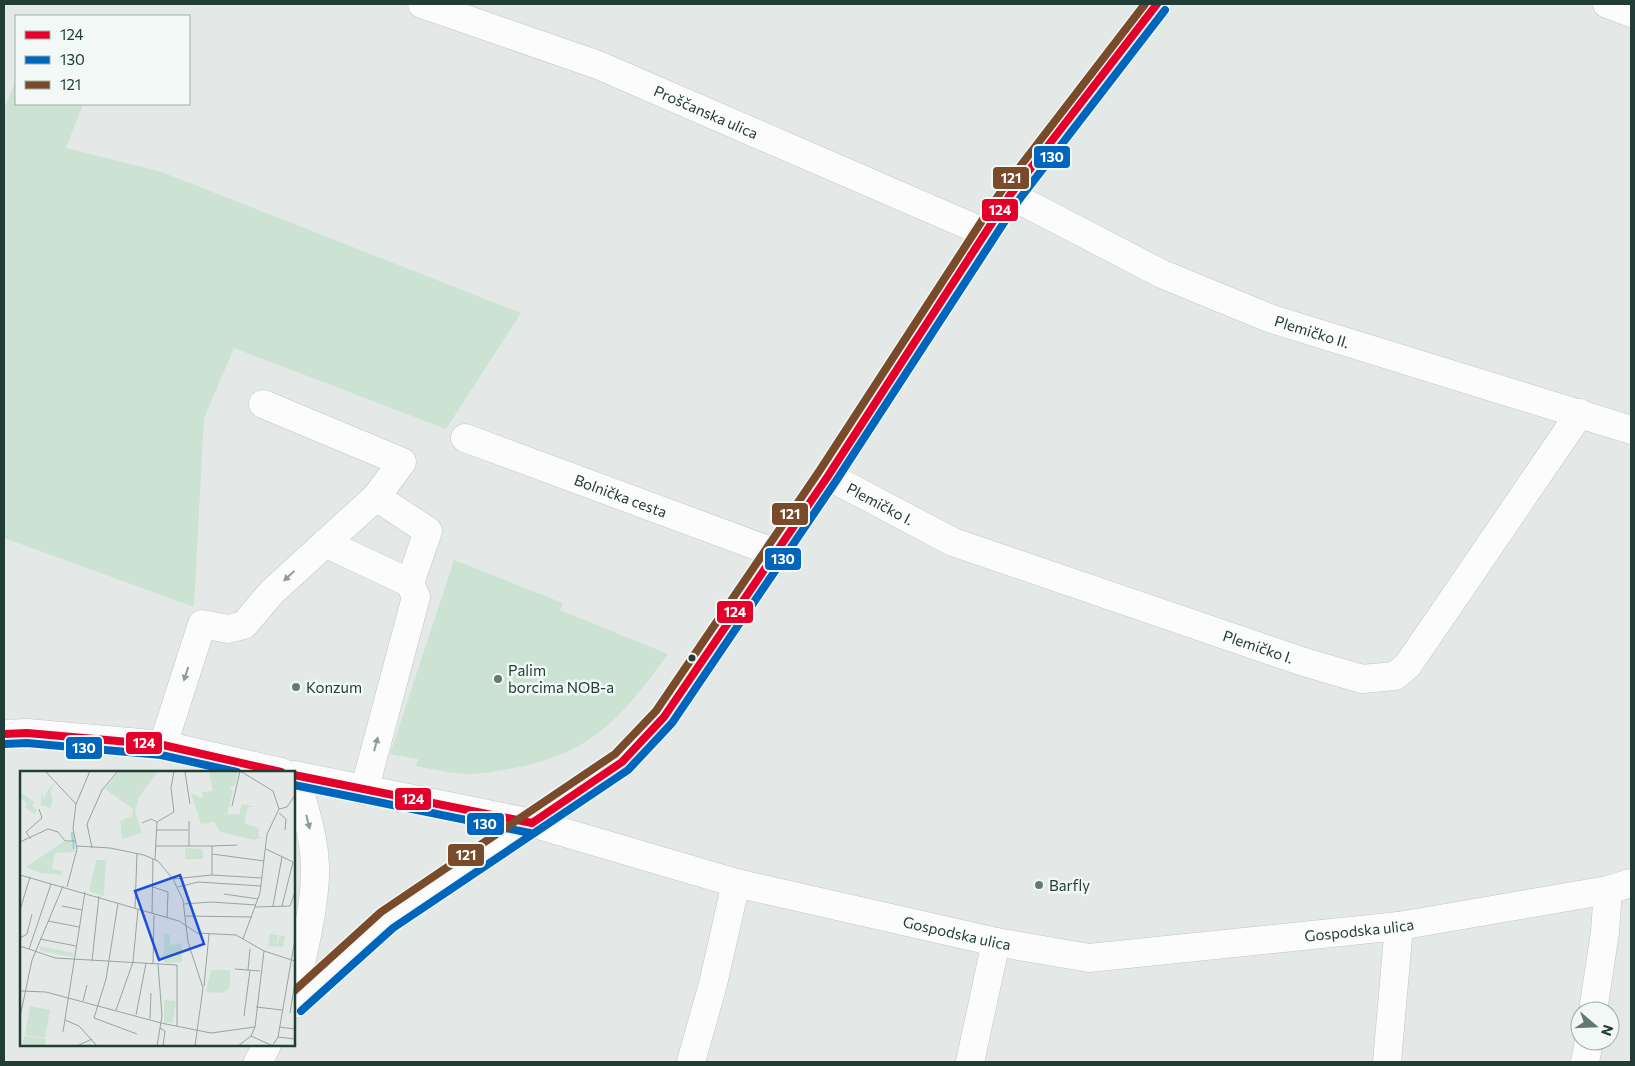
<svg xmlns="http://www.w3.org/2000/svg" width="1635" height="1066" font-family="Commissioner,sans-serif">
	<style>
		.green { fill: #cce3d3 }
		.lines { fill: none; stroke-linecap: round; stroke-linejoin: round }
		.minor-casing { stroke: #c1c6c4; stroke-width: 29 }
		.minor { stroke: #fbfcfb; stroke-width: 28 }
		.bus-1-casing { stroke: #f1f8f5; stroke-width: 11 }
		.bus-2-casing { stroke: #f1f8f5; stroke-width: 11 }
		.bus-3-casing { stroke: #f1f8f5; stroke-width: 11 }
		.bus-1 { stroke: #e4002b; stroke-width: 8 }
		.bus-2 { stroke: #0065bd; stroke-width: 8 }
		.bus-3 { stroke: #7a4b2a; stroke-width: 8 }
		.oneway { fill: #8e9c98 }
		.bus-dot { fill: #213d35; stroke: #f1f8f5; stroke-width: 2 }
		.poi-dot { fill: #657973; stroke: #f1f8f5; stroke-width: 2 }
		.labels { text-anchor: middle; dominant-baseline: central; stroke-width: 5; stroke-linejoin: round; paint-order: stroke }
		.street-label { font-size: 15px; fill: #213d35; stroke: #f1f8f5 }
		.poi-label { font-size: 15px; fill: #213d35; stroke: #f1f8f5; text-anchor: start }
		.inset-river { fill: none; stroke: #a3d2d8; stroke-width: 2.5 }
		.inset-road { fill: none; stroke: #96a4a0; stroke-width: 1 }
		.view { fill: #1d4ed8; fill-opacity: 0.15; stroke: #1d4ed8; stroke-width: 2.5 }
		.inset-edge { fill: none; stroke: #213d35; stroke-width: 2.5 }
		.line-badge { stroke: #f1f8f5; stroke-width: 2 }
		.badge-label { font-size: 14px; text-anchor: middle; font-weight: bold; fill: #fff }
	</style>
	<rect width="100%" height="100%" fill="#e4e9e7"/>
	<!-- green -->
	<path class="green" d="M16,80V104H83L66,148L159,171L521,313L446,429L234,348L204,418L194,607L4,538V109Z
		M454,560L563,603L560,610L668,654C623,716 593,753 514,768C500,770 486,774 472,774C454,775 434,769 416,766L418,759L390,754Z"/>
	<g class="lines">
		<defs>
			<g id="minor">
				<path id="s1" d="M422,4L598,65L986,233"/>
				<path d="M1607,4L1631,13"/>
				<path id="s2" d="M1010,195L1162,274L1269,318L1631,430"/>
				<path id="s3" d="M465,438L776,553"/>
				<path id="s4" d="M828,476L953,542L1301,661L1362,679L1395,676L1408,665L1580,413"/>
				<path d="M325,543L410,583"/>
				<path d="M4,734L27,733L163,745L281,772"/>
				<path d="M163,745L202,624L228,629L244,625L272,592L376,497L402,462L263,404"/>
				<path id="s5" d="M294,775L532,823L736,883L996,942L1089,958L1399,926L1608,890L1631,883"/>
				<path d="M364,791L416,597L410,583L428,531L376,497"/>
				<path d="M294,999C301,958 314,915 315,874C316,840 304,807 295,776"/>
				<path d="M294,1004L387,920L622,762L664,717L828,476L1010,195L1157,4"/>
				<path d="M1593,1011L1605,932L1608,890"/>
				<path d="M258,1062L267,1045"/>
				<path d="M691,1062L713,984L736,883"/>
				<path d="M970,1062L996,942"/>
				<path d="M1387,1062L1399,926"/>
				<path d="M1585,1062L1589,1041"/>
			</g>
		</defs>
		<!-- minor casing -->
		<use href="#minor" class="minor-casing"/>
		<!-- minor -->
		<use href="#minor" class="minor"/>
		<defs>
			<path id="bus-1" d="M4,734L27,733L163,745L281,772
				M294,775L532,823
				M532,823L622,762L664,717L828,476L1010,195L1157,4"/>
			<path id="bus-2" d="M4,744L27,743L161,755L237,772
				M294,785L530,833
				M301,1011L393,928L628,770L672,723L836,481L1018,201L1165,10"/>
			<path id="bus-3" d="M294,991L381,912L615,754L656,711L820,470L1002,190L1145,4"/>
		</defs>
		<!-- bus-1 casing -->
		<use href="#bus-1" class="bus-1-casing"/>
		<!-- bus-2 casing -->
		<use href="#bus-2" class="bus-2-casing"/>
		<!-- bus-3 casing -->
		<use href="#bus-3" class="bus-3-casing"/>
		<!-- bus-1 -->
		<use href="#bus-1" class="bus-1"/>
		<!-- bus-2 -->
		<use href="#bus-2" class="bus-2"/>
		<!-- bus-3 -->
		<use href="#bus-3" class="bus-3"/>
	</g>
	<!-- one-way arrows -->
	<defs><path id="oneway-solid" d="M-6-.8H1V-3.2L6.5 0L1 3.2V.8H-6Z" transform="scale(1.25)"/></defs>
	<g class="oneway">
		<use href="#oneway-solid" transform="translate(289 576) rotate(137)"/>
		<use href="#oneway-solid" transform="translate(186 674) rotate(108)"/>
		<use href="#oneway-solid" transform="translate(376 744) rotate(-75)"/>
		<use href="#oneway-solid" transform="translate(308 822) rotate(76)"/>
	</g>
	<!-- markers -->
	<circle class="bus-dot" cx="692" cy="658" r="4.5"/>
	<g class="poi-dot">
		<circle cx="498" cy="679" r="5"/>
		<circle cx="296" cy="687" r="5"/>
		<circle cx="1039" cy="885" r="5"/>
	</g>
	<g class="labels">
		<!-- street labels -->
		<g class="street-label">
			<text stroke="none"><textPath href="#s1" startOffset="304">Proščanska ulica</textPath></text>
			<text stroke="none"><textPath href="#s2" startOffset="332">Plemičko II.</textPath></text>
			<text stroke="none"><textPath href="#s3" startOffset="166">Bolnička cesta</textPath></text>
			<text stroke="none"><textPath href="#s4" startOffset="59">Plemičko I.</textPath></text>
			<text stroke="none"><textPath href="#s4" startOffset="464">Plemičko I.</textPath></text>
			<text stroke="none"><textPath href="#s5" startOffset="1088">Gospodska ulica</textPath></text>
			<text stroke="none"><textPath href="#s5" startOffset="682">Gospodska ulica</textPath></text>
		</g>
		<!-- poi labels -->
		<g class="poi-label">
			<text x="508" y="670">Palim<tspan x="508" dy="17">borcima NOB-a</tspan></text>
			<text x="306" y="687">Konzum</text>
			<text x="1049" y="885">Barfly</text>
		</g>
	</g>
	<!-- overview -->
	<g transform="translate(20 771)">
		<rect width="275" height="275" fill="#e4e9e7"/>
		<path d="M99,0H138L119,26L115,40L122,62L102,68L100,50L112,45L113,38L85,18ZM192,0L218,1L215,15L209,17L213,21L207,43H219L222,33L236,36H228L224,52L239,57L238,66H242L234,69L200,61L194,51L181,53L171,22L183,28L182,21L193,20L189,2ZM35,12L30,21L33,28L30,37L21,34V25L23,23L24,29L27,20ZM3,23L14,31L12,34L17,39L14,43L5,36L7,32L0,27ZM43,71H51L54,78L52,72L55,81L35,82L32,98L43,100L42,104L21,102L6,96ZM165,77L182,78L183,88H165ZM76,89H86L84,125L69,120ZM144,162L150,164V174L162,172V191L145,192L144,187H139L144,183ZM250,163L258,164L257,171H250L258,172L259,164L265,165L263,176L248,175ZM20,175L54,182L53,186L20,180ZM191,199H210V217L202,222L186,221ZM144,229L156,230L153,252L144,251ZM10,235L30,239L25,267L5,264ZM4,265L26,268L25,275H2Z" fill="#cce3d3"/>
		<path class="inset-river" d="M52,61L54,78"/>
		<path class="inset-road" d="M25,0L56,33M220,0L253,20L259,38L247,63L240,122L223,168M165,1L170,33M212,35L220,0M259,38L267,36L275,24M259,42L266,48L265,59M122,52L131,48L137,51M136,59H168M11,68L6,61L22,47L19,38M0,71L28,58L38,61L45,70H55M57,75L90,77L124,84L138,90L153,108L163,129L168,171L183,217L175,275M136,75H192V104M169,75V50M192,75L217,74M72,77L67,53L82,19L98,0M246,78L273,91M192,83L244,90M135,88L137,51L154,41L151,17L154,0M0,104L159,150L177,162L216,164L244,180L275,190M153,108L192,104L242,107M47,116L57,78L53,57L56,33L70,0M133,116L148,121L147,147M158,116L178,111L241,115M204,123L238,128M98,132L86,208L74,247L117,263M164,133L191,131L236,134M42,135L62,139M253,135L262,86M262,135L273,91M235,136L270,135L275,121M115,138L117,82M0,139L10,106M132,143L133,88M165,145L232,146M28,150L59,156M0,167L7,163L12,143M20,168L56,175M0,175L35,187L157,194V255M9,178L31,113M72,190L79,125M133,193L134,144M215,198L240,200M228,199L230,178M184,215L189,163M0,220L26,221L141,252L191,262L235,256M63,230L67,214M236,236L262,239M96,239L113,191L118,138M270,242L275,211M116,244L126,192M224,245L230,199M0,246L12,189L43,115M130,248L131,222M45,249L59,255L77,275M259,256L275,258M140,257L145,260L143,275M43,261L65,121M231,265L253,275M258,266L275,268M253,274L258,266L275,168M57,275L72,268M137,275L142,245L138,193M218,275L231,265L235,256L244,180"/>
		<path class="view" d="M160,104L184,173L139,189L115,120Z"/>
		<rect width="275" height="275" class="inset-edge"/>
	</g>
	<g class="line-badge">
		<rect x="1033" y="145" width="38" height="24" rx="5" fill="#0065bd"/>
		<rect x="992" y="166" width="38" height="24" rx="5" fill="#7a4b2a"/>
		<rect x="981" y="198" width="38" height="24" rx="5" fill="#e4002b"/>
		<rect x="771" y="502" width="38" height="24" rx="5" fill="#7a4b2a"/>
		<rect x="764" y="547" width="38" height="24" rx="5" fill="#0065bd"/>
		<rect x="716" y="600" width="38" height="24" rx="5" fill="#e4002b"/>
		<rect x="125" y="731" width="38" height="24" rx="5" fill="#e4002b"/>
		<rect x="65" y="736" width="38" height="24" rx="5" fill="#0065bd"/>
		<rect x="394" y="787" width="38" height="24" rx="5" fill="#e4002b"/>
		<rect x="466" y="812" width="39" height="24" rx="5" fill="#0065bd"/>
		<rect x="447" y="843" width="38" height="24" rx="5" fill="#7a4b2a"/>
	</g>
	<g class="badge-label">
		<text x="1052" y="162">130</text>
		<text x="1011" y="183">121</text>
		<text x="1000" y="215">124</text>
		<text x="790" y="519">121</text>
		<text x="783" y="564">130</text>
		<text x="735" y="617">124</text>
		<text x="144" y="748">124</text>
		<text x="84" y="753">130</text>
		<text x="413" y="804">124</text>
		<text x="485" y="829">130</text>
		<text x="466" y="860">121</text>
	</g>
	<!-- border -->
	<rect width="1635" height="1066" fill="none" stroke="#213d35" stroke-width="10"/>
	<!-- legend -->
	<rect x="15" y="15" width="175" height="90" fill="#f1f8f5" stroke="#9eada8"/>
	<rect x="25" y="31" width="25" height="8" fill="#e4002b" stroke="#9eada8"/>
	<text x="60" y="40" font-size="15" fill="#213d35">124</text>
	<rect x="25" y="56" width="25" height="8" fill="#0065bd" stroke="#9eada8"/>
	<text x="60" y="65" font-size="15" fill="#213d35">130</text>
	<rect x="25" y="81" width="25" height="8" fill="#7a4b2a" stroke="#9eada8"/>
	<text x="60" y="90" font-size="15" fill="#213d35">121</text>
	<!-- north arrow -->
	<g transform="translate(1595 1026) rotate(109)"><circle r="24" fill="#f1f8f5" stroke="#9eada8"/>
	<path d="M0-4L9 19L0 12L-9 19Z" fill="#657973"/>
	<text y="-8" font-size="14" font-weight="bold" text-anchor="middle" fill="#213d35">N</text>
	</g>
</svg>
